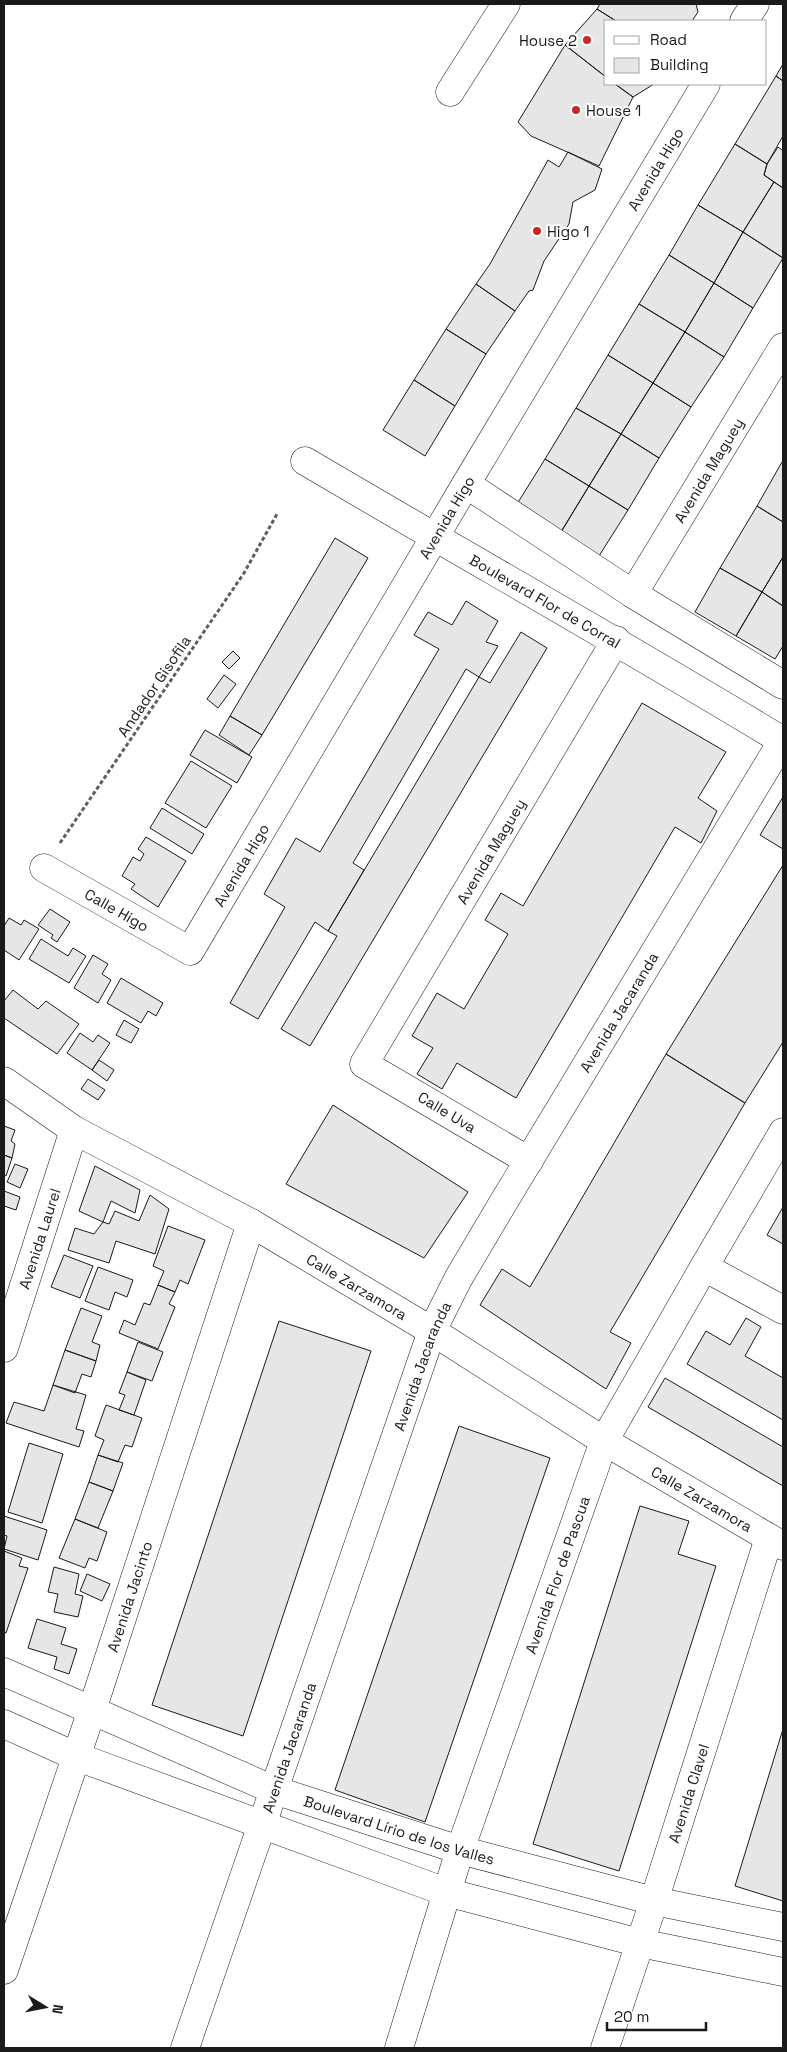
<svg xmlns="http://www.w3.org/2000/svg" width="787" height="2052" font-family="'Space Grotesk',sans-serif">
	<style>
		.building { fill: #e6e6e6; stroke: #1a1a1a }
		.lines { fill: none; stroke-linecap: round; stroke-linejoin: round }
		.minor-casing { stroke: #1a1a1a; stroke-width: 29 }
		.path { stroke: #5f5f5f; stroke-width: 3; stroke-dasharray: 4 2.5; stroke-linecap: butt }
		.minor { stroke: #fff; stroke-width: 28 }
		.poi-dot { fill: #c62828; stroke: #fff; stroke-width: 2 }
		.labels { text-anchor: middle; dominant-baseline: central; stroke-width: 4; stroke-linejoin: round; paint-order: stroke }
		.poi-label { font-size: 15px; fill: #1a1a1a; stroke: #fff; text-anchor: start }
		.street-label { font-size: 15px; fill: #1a1a1a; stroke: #fff }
	</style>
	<rect width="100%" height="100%" fill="#fff"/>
	<!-- building -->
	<path class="building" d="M600,4H696L698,12L692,21H616L597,9Z
		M597,9L616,21H606V77L565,45Z
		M565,45L606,77V84H615L633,97L599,166L531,136L518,122Z
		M783,64V81L776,76Z
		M776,76L783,81V136L767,164L735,144Z
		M615,84H654L633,97Z
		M735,144L767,164L764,175L774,182L743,232L698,205Z
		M778,147L783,151V188L764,175L767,164Z
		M568,152L602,169L595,190L573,202L569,224L544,261L533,290L529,291L515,311L476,284L490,264L548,160L559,167Z
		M774,182L783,188V258L743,232Z
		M698,205L743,232L714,283L669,255Z
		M743,232L783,258L753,308L714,283Z
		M669,255L714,283L685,332L639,304Z
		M714,283L753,308L724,357L685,332Z
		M476,284L515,311L486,354L446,329Z
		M639,304L685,332L653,383L608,355Z
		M446,329L486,354L455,406L414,380Z
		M685,332L724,357L691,407L653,383Z
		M608,355L653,383L621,434L576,408Z
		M414,380L455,406L425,456L383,430Z
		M653,383L691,407L659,458L621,434Z
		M576,408L621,434L589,486L545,459Z
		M621,434L659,458L628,510L589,486Z
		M545,459L589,486L561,532L517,504Z
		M782,462L783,463V522L757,506Z
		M589,486L628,510L599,556L561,532Z
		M757,506L783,522V557L762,592L720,568Z
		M335,538L368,558L262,735L230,716Z
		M783,557V606L762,592Z
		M720,568L762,592L736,636L695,612Z
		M762,592L783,606V646L775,659L736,636Z
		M466,601L498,621L486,642L498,646L479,677L466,669L353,863L364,870L328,931L315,922L258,1019L230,1003L285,907L264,894L296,838L320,852L439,649L414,635L428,612L452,625Z
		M521,632L547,648L310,1046L281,1029L337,936L328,931L479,677L490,683Z
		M233,651L240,658L229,669L222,662Z
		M224,675L236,684L218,708L207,699Z
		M642,703L726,752L698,798L717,811L701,843L675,827L516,1098L457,1063L442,1089L417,1074L433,1048L412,1036L437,993L464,1009L508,934L485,920L501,893L523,906Z
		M230,716L262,735L249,755L219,735Z
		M205,730L252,757L237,783L190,755Z
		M191,761L232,786L206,828L165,803Z
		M783,797V849L760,835Z
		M162,808L204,834L192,854L150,828Z
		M146,837L186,861L158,907L131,889L135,884L122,876L133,857L140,861L144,854L138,849Z
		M783,865V1042L745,1103L666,1054Z
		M50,909L70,922L57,942L51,938L53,935L38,925Z
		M9,918L21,925L24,920L39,929L19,960L4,950V926Z
		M41,939L68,956L73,948L86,956L69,983L29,959Z
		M93,955L108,964L102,974L111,980L98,1003L74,988Z
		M121,978L163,1003L156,1016L148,1011L141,1023L107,1003Z
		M13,990L38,1009L46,1001L79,1024L57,1054L4,1018V1001Z
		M124,1020L139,1029L131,1043L116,1035Z
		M80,1033L93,1042L98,1035L110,1043L92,1070L67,1053Z
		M666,1054L745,1103L610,1332L631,1343L606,1389L480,1305L502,1269L530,1287Z
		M99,1060L114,1070L107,1081L92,1070Z
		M88,1079L105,1090L98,1100L81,1089Z
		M333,1105L468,1192L424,1258L286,1184Z
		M4,1126L15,1130L11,1141L15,1144L12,1158L4,1155Z
		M4,1155L12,1158L6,1176L4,1175Z
		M15,1164L28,1169L20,1188L7,1182Z
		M95,1166L140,1190L135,1213L111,1201L103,1222L79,1211Z
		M4,1191L20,1197L16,1210L4,1206Z
		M150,1195L169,1209L155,1254L116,1241L109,1263L68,1250L75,1228L94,1234L103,1222L109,1224L115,1211L139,1221Z
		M783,1207V1244L767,1235Z
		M168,1226L205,1240L188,1284L180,1280L175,1292L158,1285L164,1271L153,1266Z
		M64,1255L93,1266L80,1298L51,1287Z
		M98,1267L133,1280L127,1297L115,1292L109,1310L85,1301Z
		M158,1285L175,1292L169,1304L175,1307L158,1349L119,1333L124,1320L135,1325L144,1303L150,1305Z
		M81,1308L102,1316L92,1342L100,1345L96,1361L65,1350Z
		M746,1318L761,1327L745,1356L783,1378V1420L687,1364L706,1331L730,1345Z
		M279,1321L371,1351L243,1736L152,1705Z
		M138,1342L163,1352L152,1381L127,1372Z
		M65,1350L96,1361L91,1377L82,1374L75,1393L53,1385Z
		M127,1372L146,1380L134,1415L119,1410L125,1395L119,1393Z
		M665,1378L783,1447V1486L648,1407Z
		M53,1385L86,1395L76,1429L84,1431L79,1447L6,1423L14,1402L44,1411Z
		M106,1405L142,1418L132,1447L125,1445L118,1462L98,1455L104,1440L95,1436Z
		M459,1426L550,1458L425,1822L335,1790Z
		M29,1443L63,1454L42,1523L8,1512Z
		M98,1455L123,1463L113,1491L89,1482Z
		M89,1482L113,1491L98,1528L75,1519Z
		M640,1506L689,1521L678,1554L716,1566L619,1871L533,1844Z
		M4,1516L47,1530L38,1560L4,1549L7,1536L4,1535Z
		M75,1519L107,1532L97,1561L89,1558L85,1568L59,1558Z
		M4,1551L22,1558L19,1566L28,1568L6,1633L4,1632Z
		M54,1567L79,1574L75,1594L83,1596L78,1617L54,1612L58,1594L48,1592Z
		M87,1574L110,1584L102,1601L80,1591Z
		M37,1619L66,1628L61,1644L77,1649L69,1674L54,1669L57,1657L28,1648Z
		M783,1729V1901L735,1886Z"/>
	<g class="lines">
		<defs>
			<g id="minor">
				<path d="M744,21L755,4"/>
				<path d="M450,92L506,4"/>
				<path id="s1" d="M305,461C464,555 625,645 783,741"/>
				<path d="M466,484L633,594L783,685"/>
				<path id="s2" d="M633,594L783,347"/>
				<path id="s3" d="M44,868L190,951L466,484L706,84"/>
				<path id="s4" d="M4,1081L74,1130L251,1223L432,1331L604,1441L783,1546"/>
				<path id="s5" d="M529,1161L364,1064L616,640"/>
				<path d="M704,1267L783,1310"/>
				<path id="s6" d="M4,1348L74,1130"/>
				<path id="s7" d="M4,1672L274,1790L460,1850L654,1901L783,1927"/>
				<path d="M4,1724L75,1756L446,1892L640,1943L783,1972"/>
				<path id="s8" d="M4,1970L92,1710L251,1223"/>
				<path id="s9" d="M185,2048L432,1331L458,1279L503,1203L783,740"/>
				<path id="s10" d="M399,2048L460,1850L604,1441L704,1267L783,1132"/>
				<path id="s11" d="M605,2048L654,1901L769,1538"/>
			</g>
		</defs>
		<!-- minor casing -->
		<use href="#minor" class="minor-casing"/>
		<!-- path -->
		<path class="path" d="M60,843L244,573L277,514"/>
		<!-- minor -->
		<use href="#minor" class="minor"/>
	</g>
	<!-- markers -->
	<g class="poi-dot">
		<circle cx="587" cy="40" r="5"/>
		<circle cx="576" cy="110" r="5"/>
		<circle cx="537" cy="231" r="5"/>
	</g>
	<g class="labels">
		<!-- poi labels -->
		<g class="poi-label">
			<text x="577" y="40" text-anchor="end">House 2</text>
			<text x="586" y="110">House 1</text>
			<text x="547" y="231">Higo 1</text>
		</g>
		<!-- street labels -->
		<g class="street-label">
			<text stroke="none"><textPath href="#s3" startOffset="1078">Avenida Higo</textPath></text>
			<text stroke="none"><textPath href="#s2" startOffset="145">Avenida Maguey</textPath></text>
			<text stroke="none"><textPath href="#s3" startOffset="672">Avenida Higo</textPath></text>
			<text stroke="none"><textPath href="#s1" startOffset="278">Boulevard Flor de Corral</textPath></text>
			<text transform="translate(154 686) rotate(-56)">Andador Gisofila</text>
			<text stroke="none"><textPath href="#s5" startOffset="439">Avenida Maguey</textPath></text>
			<text stroke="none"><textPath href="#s3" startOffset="268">Avenida Higo</textPath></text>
			<text stroke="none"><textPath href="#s3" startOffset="84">Calle Higo</textPath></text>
			<text stroke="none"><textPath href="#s9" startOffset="1128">Avenida Jacaranda</textPath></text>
			<text transform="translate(447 1112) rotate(31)">Calle Uva</text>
			<text stroke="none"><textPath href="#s6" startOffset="115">Avenida Laurel</textPath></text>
			<text stroke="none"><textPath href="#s4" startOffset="409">Calle Zarzamora</textPath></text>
			<text stroke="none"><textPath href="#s9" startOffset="722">Avenida Jacaranda</textPath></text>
			<text stroke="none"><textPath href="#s4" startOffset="814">Calle Zarzamora</textPath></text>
			<text stroke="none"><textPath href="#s10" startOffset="499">Avenida Flor de Pascua</textPath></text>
			<text stroke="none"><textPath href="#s8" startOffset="394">Avenida Jacinto</textPath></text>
			<text stroke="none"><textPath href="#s9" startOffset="318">Avenida Jacaranda</textPath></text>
			<text stroke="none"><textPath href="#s11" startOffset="268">Avenida Clavel</textPath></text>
			<text stroke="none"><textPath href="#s7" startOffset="426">Boulevard Lírio de los Valles</textPath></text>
		</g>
	</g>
	<!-- border -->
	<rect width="787" height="2052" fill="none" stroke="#1a1a1a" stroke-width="10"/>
	<!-- legend -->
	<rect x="604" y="20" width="162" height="65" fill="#ffffff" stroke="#a3a3a3"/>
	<rect x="614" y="36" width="25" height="8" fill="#ffffff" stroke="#a3a3a3"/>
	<text x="650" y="45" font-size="15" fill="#1a1a1a">Road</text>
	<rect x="614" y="58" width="25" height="15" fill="#e6e6e6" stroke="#a3a3a3"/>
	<text x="650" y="70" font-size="15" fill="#1a1a1a">Building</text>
	<!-- north arrow -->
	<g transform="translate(45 2007) rotate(100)" stroke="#ffffff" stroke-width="4" paint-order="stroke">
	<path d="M0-4L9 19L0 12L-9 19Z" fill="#1a1a1a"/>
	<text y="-8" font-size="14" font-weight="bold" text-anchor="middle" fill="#1a1a1a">N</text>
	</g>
	<!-- scale -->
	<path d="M607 2022v8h99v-8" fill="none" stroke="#1a1a1a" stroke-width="2.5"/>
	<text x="614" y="2022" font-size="15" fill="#1a1a1a" stroke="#ffffff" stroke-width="4" paint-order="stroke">20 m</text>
</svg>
